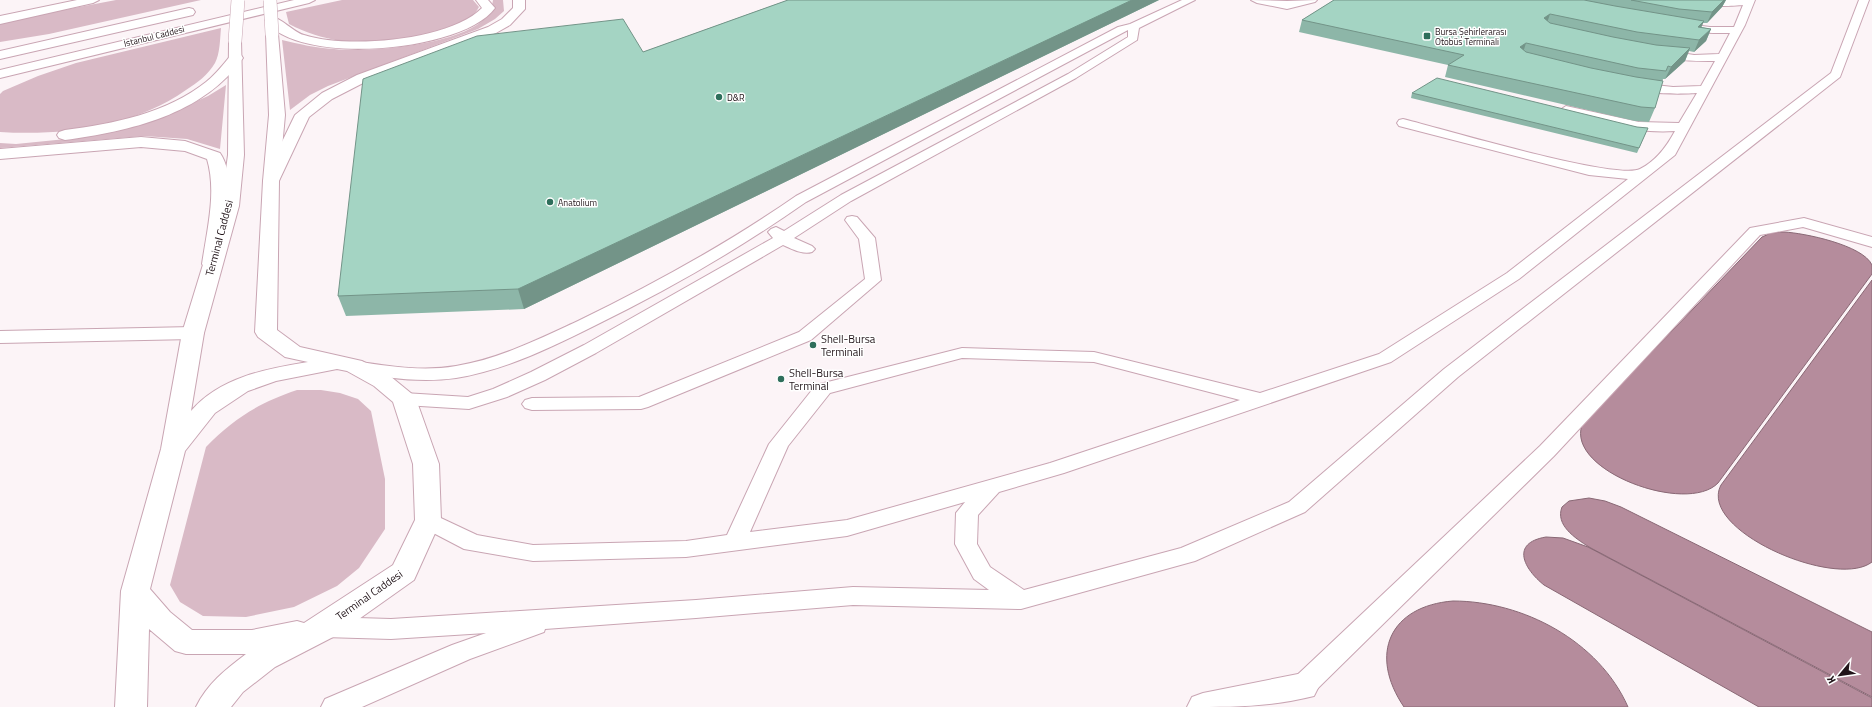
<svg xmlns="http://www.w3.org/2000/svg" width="1872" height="707" font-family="'Titillium Web',sans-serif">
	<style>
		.green { fill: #d9bac6 }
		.water { fill: #b58c9c; stroke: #896875 }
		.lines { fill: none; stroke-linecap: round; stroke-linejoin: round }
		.lane-casing { stroke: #c9a5b3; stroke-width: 2 }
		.street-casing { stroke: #c9a5b3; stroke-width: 2 }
		.secondary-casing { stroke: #c9a5b3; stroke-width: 2 }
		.primary-casing { stroke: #c9a5b3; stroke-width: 2 }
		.highway-casing { stroke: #c9a5b3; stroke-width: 2 }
		.lane { fill: #fff; fill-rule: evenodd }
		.street { fill: #fff; fill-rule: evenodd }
		.secondary { fill: #fff; fill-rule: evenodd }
		.primary { fill: #fff; fill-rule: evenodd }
		.highway { fill: #fff; fill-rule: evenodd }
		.primary-bridge-casing { stroke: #c9a5b3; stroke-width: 14; stroke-linecap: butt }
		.primary-bridge { stroke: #fff; stroke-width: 13 }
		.wall { fill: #8db6a8 }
		.shaded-wall { fill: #739488 }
		.building { fill: #a4d4c3; stroke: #739488 }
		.poi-dot { fill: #2e6e5b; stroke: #fff; stroke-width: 1.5 }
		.labels { text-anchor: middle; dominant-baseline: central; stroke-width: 3; stroke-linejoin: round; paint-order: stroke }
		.far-poi-label { font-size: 9px; fill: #211419; stroke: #fff; text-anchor: start }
		.far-street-label { font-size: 9px; fill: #211419; stroke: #fff }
		.street-label { font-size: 11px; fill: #211419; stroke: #fff }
		.poi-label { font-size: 11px; fill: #211419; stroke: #fff; text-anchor: start }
	</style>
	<rect width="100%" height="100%" fill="#fcf4f7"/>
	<!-- green -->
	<path class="green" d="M116,0H201L49,34L0,42V22Z
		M342,0H473L479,7C477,10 475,14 472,17C453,37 369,45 341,41C323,38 306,33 289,24L286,12Z
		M493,0H503L504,11L495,19L478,29L328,86L310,95L290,110L282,40C299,44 316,48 334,49C369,53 454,45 482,21C489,16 492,8 493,0Z
		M221,28C220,39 220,54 215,63C208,75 197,83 186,90C134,127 62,136 0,132V94L3,91L38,76L76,63Z
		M226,85L220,149L187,139L144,136L0,148V143L16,144L66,139L175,111L208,96Z
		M297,390H321L340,393L358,399L371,411L385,479V529L359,568L337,586L294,607L246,617L203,616L180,602L170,585L206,447C234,418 259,403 297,390Z"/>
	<!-- water -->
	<path class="water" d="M1784,232C1804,233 1863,245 1872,265C1872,267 1872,272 1872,274L1718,483C1687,515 1566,471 1582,425L1762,237L1771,233Z
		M1872,280V562C1836,590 1697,530 1721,485Z
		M1589,498L1605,501L1621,507L1872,632V697L1589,547C1575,538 1555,525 1562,507L1569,501Z
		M1546,537L1563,538L1588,547L1872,698V707H1759L1544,585C1524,569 1510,543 1546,537Z
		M1453,601C1523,601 1599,641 1628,707H1404C1368,654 1390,606 1453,601Z"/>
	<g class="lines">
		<defs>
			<path id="lane" d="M1182,0H1195L1139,28L1137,40L1076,78L851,201L794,238L812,246L815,249L812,252C803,255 792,249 783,245L596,353L545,380L507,397L469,409L404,405L397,403L394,399L397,395L404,393L468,397L493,389L531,372L584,345L773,238L768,232L771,229L776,227L784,231L841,195L1068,74L1128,37V30L806,202C739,249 668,290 594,326C550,348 505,370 456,378C421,383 382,378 348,370L345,366L348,362L354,361C388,366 422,372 456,366C499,359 539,339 578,321C654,284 727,244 796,196L1118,27L1130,24Z
				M1691,0H1755L1745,25L1675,155L1519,279L1391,362L1064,473L999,492L978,515L977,544L990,567L1024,590L1181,548L1289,502L1444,369L1831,73L1859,0H1869L1840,77L1458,377L1305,512L1195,561L1021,609L853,605L696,618L545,629L544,632L470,659L362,707H321L325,699L452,645L486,633L391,639L324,637L315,634L312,627L315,620L324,617L391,619L696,600L853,587L989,590L974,579L955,544L956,513L965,502L847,536L686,557L533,561L464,549L420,526L417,520L420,514L428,512L477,535L533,545L686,541L727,535L769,444L816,385L962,348L1094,352L1260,393L1379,354L1507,273L1628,179L1589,175L1399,126L1397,123L1399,120L1403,119C1440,128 1616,181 1640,169C1656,161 1667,146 1675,131C1637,134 1598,122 1562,113L1560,110L1566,106L1639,122L1679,123L1697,93C1685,94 1638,95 1631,86L1637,83L1673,87L1701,86L1715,61C1703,61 1665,62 1658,53L1663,50L1694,55L1719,54L1730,33C1720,33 1688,34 1681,27L1686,24L1710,27H1734L1743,5C1732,6 1699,8 1691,0ZM962,358L1094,362L1240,400L1050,463L847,520L750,532L788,446L830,393Z
				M852,216L857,217L875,238L881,280L811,340L648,407L641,409L532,410L525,408L522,404L525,400L532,398L639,397L799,332L865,279L859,239L845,220L847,217Z
				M1804,218L1872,237V247L1803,227L1760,235L1554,456L1312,694L1303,697L1294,694L1290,686L1294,678L1540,446L1750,228Z"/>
			<path id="street" d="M1303,673L1314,676L1319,686L1314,696C1271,707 1231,707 1187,707L1192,697L1203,693Z"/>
			<path id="secondary" d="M193,327L201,328L204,333L201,338L193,339L0,343V331Z"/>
			<path id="primary" d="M1251,0L1287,1L1317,0L1315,2L1287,9L1257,3Z
				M272,30L276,31L278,34L285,115L279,181L277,330L300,347L362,361L390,376L412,394L416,399L439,464L441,520L414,580L335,636L275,667L243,692L231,707H196C207,684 226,669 246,654H186L175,651L149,629L147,707H115L121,591L161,449L182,333L221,206L228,155L229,41L230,38H240L241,41L244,155L239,206L204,333L191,411C220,377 266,369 308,362L285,357L258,337L255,332L263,181L269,115L266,34L268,31ZM337,369L347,371L374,386L393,402L413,464L415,520L393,565L304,623L297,621L252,630H192L170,612L150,589L185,451L215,413L248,391L276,381Z"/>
			<path id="highway" d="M77,0H99L93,3L0,24V16Z
				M294,0H315L309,3L0,78V70Z
				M476,0H488L495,8C464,52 297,67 265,20L267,17C279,14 292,32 304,35C346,49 450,41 482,8Z
				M513,0H525V9L510,25L496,33L367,81L332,99L309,117L277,185L271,186L265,185L263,181L295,115L322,93L357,75L488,27L502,19L513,8Z
				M189,8L193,9L195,12L193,15L0,59V51Z
				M236,54L241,55L243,58C203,115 130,131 65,140L59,138L57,135L59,132L65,130C113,124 167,113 206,82C216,74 223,65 231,55Z
				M141,137L185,141L220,153C238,178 225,234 222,264L219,268L212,270L205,268L202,264C207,230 217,192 207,159L185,151L141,147L0,159V149Z"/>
		</defs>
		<!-- lane casing -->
		<use href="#lane" class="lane-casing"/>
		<!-- street casing -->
		<use href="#street" class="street-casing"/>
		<!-- secondary casing -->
		<use href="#secondary" class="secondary-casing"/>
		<!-- primary casing -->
		<use href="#primary" class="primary-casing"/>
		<!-- highway casing -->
		<use href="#highway" class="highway-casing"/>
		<!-- lane -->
		<use href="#lane" class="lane"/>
		<!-- street -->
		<use href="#street" class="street"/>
		<!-- secondary -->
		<use href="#secondary" class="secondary"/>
		<!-- primary -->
		<use href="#primary" class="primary"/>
		<!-- highway -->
		<use href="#highway" class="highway"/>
		<defs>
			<path id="primary-bridge" d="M270,0L272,34
				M235,41L238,0"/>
		</defs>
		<!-- primary-bridge casing -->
		<use href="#primary-bridge" class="primary-bridge-casing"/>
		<!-- primary-bridge -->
		<use href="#primary-bridge" class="primary-bridge"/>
	</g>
	<!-- wall -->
	<path class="wall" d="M788,0H1159L524,309L346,316L338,296L643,52Z
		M1334,0H1726L1722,7L1707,23H1703L1701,27L1711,29L1706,41L1694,52L1689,51L1685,61L1665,79H1663L1655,108L1649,122L1635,121L1445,77L1448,65L1299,32L1302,20Z
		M1412,93L1637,127L1648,128L1637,153L1411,98Z"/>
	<!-- shaded-wall -->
	<path class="shaded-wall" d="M1132,0H1159L524,309L518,289Z
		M1724,0H1726L1722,7L1707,23L1712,12Z
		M1550,14L1546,26L1544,18Z
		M1704,21L1699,33L1698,27Z
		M1711,29L1706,41L1694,52L1699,40Z
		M1526,43L1522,56L1520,47Z
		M1690,48L1685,61L1665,79L1671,67Z"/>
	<!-- building -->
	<path class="building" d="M788,0H1132L518,289L338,296L363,79L477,36L623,19L643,52Z
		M1334,0H1584L1615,6L1704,21L1698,27L1711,29L1699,40L1637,32L1550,14L1544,18L1550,23L1613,37L1656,45L1690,48L1671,67L1668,66L1666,71L1638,68L1526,43L1520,47L1526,52L1591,68L1636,77L1663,81L1655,108L1641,107L1448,65L1464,55L1302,20Z
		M1631,0H1724L1712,12L1679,9Z
		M1437,78L1637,127L1648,128L1639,148L1412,93Z"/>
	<!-- markers -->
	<g class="poi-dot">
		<rect x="1423" y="32" width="8" height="8" rx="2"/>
		<circle cx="719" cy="97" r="4"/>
		<circle cx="550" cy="202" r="4"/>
		<circle cx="813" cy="345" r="4"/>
		<circle cx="781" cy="379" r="4"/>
	</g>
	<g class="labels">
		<!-- far-poi labels -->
		<g class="far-poi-label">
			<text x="1435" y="31">Bursa Şehirlerarası<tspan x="1435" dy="10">Otobüs Terminali</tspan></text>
			<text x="727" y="97">D&amp;R</text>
			<text x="558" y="202">Anatolium</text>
		</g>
		<!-- far-street labels -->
		<g class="far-street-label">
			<text transform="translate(154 36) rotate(-14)">İstanbul Caddesi</text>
		</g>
		<!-- street labels -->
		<g class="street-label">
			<text transform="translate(219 238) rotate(-75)">Terminal Caddesi</text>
			<text transform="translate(369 595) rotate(-35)">Terminal Caddesi</text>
		</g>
		<!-- poi labels -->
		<g class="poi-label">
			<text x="821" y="339">Shell-Bursa<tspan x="821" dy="13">Terminali</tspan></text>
			<text x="789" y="373">Shell-Bursa<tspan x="789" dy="13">Terminal</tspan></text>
		</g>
	</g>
	<!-- north arrow -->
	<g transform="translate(1840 675) rotate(241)" stroke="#ffffff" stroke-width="3" paint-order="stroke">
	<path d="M0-3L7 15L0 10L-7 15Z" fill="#211419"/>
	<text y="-6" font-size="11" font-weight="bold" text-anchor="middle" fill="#211419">K</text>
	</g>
</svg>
